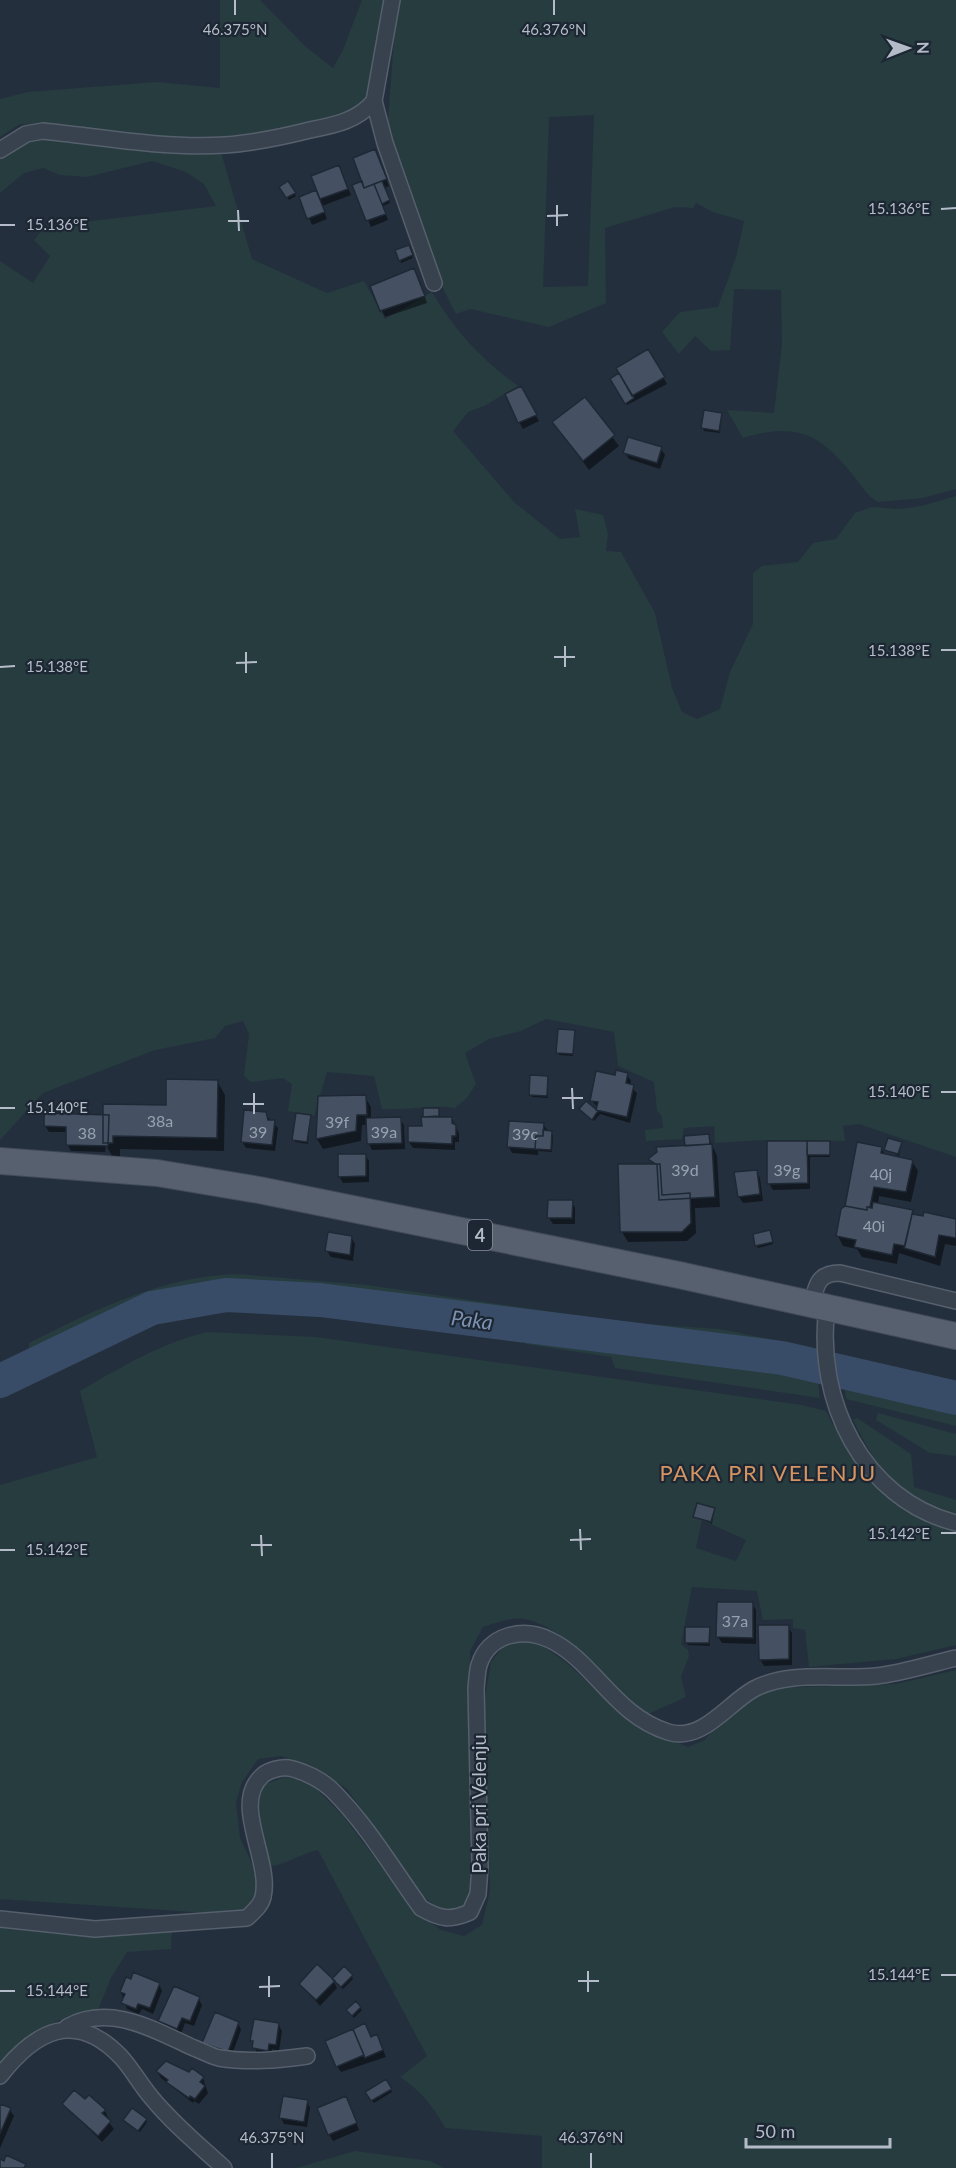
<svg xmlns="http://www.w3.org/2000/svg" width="956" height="2168" font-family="Lato,sans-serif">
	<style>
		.green { fill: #263c3f; fill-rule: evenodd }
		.shadow { fill: #0007 }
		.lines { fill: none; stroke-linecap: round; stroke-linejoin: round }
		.river { stroke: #394c67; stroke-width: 34 }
		.building { fill: #455162; stroke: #1f2835; stroke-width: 1.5 }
		.minor-casing { stroke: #565f6c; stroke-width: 18 }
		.primary-casing { stroke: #414a57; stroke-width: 28 }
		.minor { stroke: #38414e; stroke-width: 15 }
		.primary { stroke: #56606e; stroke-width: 26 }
		.ticks { fill: none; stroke: #b4bcc9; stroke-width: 2 }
		.labels { text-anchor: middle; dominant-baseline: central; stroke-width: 4.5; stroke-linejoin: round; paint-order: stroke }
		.number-label { font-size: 16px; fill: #98a1af }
		.shield { fill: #1d2633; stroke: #878f9c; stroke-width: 1.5 }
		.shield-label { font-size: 18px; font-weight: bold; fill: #b4bcc9 }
		.street-label { font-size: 20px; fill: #b4bcc9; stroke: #1d2633 }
		.water-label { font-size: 21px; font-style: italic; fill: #7c92b1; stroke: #1d2633 }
		.quarter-label { font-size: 22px; letter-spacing: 1.5px; fill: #d59563; stroke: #1d2633 }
		.ticks-label { font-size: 15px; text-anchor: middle; fill: #b4bcc9; stroke: #1d2633; stroke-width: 4.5; stroke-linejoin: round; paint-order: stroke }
	</style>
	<rect width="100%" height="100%" fill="#242f3e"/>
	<!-- green -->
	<path class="green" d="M220,0H260L306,47L333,68L343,50L362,0H389L370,96L357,109L327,120L255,138L208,140L20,124L0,137V99L28,92L157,82L220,88Z
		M397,0H956V489L923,498L878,502C868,497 860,484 853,475C819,433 796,422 743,438L727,410L774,413L782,344L781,290L734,289L730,350L711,351L695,336L679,354L662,332L680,312L718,307L736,257L744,221L713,212L696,203L693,208L675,207L605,228L606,303L549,327L470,309L456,314L437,277L390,142L388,120ZM594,115L588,286L543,287L549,117Z
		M40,136L221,152L252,259L327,293L364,281L385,319L432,292C454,330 482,360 518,386L484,406L468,412L453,431L514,502L560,539L580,537L575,509L603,515L608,534L606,551L621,552L655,613L672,688L682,712L697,719L720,709L730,672L753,624V573L762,566L798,562L813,543L836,539L855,513L872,507L900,509L921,506L956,496V1157L859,1124L843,1126L845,1141L764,1140L715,1143L714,1126L684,1128L682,1139L646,1141L645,1130L663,1128L662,1117L657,1110L654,1082L618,1066L614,1032L546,1019L521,1031L489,1039L465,1053L476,1084L467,1098L455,1108C430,1104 407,1111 382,1109L374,1076L327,1072L314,1116L288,1111L292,1084L283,1078L251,1082L244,1076L249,1034L243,1021L225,1026L215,1038L155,1050L43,1093L0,1140V261L33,283L50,256L34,240L42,230L59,225L216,206L204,184L186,172L152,161L87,177L60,175L43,168L24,173L0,193V159L24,140Z
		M237,1274L367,1285L629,1323L719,1329L814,1348L816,1359L390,1299L235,1285L170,1296L75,1332L29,1354V1343C94,1310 163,1276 237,1274Z
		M207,1332L316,1337L802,1405L826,1411C853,1465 893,1518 956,1531V1645L896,1659L809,1667L805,1630L793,1628V1619L763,1620L757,1591L692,1587L681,1644L688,1650L689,1656L681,1677L686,1697L648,1714L639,1710C611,1682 565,1626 524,1619C510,1617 497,1623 483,1627L470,1651V1897L464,1912L446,1916L423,1896L347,1789L311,1765L281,1756L258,1759L242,1782L236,1802L240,1838L257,1874L256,1903L238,1915L0,1899V1485L97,1457L80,1391C121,1367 161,1343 207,1332ZM702,1520L746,1540L736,1561L696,1548Z
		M519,1332L601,1341L817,1374L820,1398L615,1368L611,1357L526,1344Z
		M844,1381L956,1410V1426L846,1399Z
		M878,1413L956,1434V1456L930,1453L876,1420Z
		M857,1418L911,1454L914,1487L956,1500V1517C896,1494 882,1477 853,1420Z
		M524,1639C574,1654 599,1705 645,1730C658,1737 674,1741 688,1747L705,1740L720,1720L772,1688L896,1684L956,1670V2168H542V2136L445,2128C434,2107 420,2090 400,2077L427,2056L318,1850C299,1854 289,1864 270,1866L258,1828V1796L266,1784L284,1777L307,1779L343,1816L417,1913L441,1930L464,1936L482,1925L490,1891L484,1703L491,1662L506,1643Z
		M0,1924L172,1928L171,1949L127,1952L111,1978L98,2010C58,2017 24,2032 0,2068Z
		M355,2151L430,2161L444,2168H296Z"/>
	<!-- shadow -->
	<path class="shadow" d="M378,158L389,186L384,188L390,203L383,206L388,220L371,227L354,186L364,182Z
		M339,167L351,195L322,206L327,219L312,225L301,198L318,191Z
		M288,183L296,196L289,200L281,188Z
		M409,249L413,258L401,263L400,260Z
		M417,276L427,303L385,317L372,287Z
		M648,351L667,384L627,405L612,379Z
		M520,388L539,421L523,429L519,422Z
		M584,399L619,446L589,470L554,423Z
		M721,414L720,433L704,431L703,428Z
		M661,449L665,455L660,469L629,459L625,452Z
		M574,1032L573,1056L559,1055L558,1052Z
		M627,1075L631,1081L630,1086L637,1093L630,1123L600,1114L594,1121L583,1112L581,1110L586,1103L599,1113L598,1107L591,1100L616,1077Z
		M547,1077L548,1098L532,1097L530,1095Z
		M217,1081L225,1095L224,1151L120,1149V1156H112L106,1145L105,1152L71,1151L67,1144L68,1132H49L45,1126L168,1106Z
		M320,1097H365L371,1107V1120L400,1119L404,1125L405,1149L372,1150L369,1144L368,1125H362L361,1141L323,1149L317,1139Z
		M438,1109L440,1118H451L459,1133V1142H455V1150L413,1148L409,1142L423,1127L424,1116Z
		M265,1114L278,1128L275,1151L246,1148L242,1141Z
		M310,1117L308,1144L295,1142L294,1140Z
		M543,1125L553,1135L552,1152L538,1151V1155L512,1153L509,1147Z
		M708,1136L717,1156L720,1207L695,1208L696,1233L687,1241L628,1242L622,1232L654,1165L650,1159L658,1153L686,1147Z
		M829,1142L830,1157H810V1189L773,1190L769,1183V1143Z
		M901,1143L899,1156L886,1149Z
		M881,1148L886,1156L912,1161L918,1171L911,1202L879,1196L878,1205L912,1211L915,1216L956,1220V1246L945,1244L940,1266L899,1253L897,1264L862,1257L857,1249L843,1246L838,1236L846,1207Z
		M365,1155L369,1161V1182L343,1183L339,1176Z
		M756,1171L760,1178L763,1201L743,1203L739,1197Z
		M572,1202L575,1208V1224H553L549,1218Z
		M771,1235L773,1244L758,1248L757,1246Z
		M351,1237L355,1244L353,1261L331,1257L327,1251Z
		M714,1509L712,1524L695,1516Z
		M752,1603L756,1610V1644L722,1643L718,1637Z
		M788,1626L792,1633V1665L764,1666L760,1659Z
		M709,1629L710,1646L688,1645L686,1642Z
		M351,1976L353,1979L343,1989L335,1981Z
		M334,1982L337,1988L320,2006L301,1984Z
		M159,1984L162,1991L153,2014L142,2009L139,2014L127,2009L121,1992Z
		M198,1998L202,2005L194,2026L185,2023L181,2034L164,2028L160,2021Z
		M356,2003L362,2010L354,2018L350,2013Z
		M238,2023L241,2030L231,2058L207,2049L204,2043Z
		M278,2024L282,2031L279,2051L272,2049L271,2057L257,2054L252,2040Z
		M371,2039L380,2042L386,2057L341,2072L337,2066Z
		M157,2071L203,2078L208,2093L199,2104L194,2101L193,2103L161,2078Z
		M385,2081L392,2092L374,2103L367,2092Z
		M307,2101L310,2108L307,2127L284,2124L281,2118Z
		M85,2102L105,2111L108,2117L106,2119L114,2129L102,2142L64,2104Z
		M349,2104L359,2130L333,2141L329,2134Z
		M0,2105L10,2110L14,2116L0,2148Z
		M125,2120H146L147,2122L140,2132Z"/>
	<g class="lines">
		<!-- river -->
		<path class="river" d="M0,1381L152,1308L226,1295L320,1300L782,1358L956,1398"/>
	</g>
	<!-- building -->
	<path class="building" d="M375,149L387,179L364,188L353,158Z
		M339,165L348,189L320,199L311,176Z
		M288,181L296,193L286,198L279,187Z
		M362,181L364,188L374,184L386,214L366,221L352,185Z
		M382,181L390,200L382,204L374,184Z
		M316,190L325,212L307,219L299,197Z
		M409,245L413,255L399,261L395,250Z
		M414,268L425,296L380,311L370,286Z
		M648,349L665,377L632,396L616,368Z
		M619,373L634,398L625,404L610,379Z
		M521,386L537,415L518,423L505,394Z
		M585,397L615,435L583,461L552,422Z
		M704,410L722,413L719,431L701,428Z
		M628,437L662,447L657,463L623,453Z
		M558,1029L575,1030L573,1054L556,1053Z
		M616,1070L628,1073L626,1083L634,1085L627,1117L596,1110L598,1102L590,1101L596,1071L615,1075Z
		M530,1075L548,1076L547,1096L529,1095Z
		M166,1079L218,1080L217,1138L113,1136V1143H103V1104L166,1105Z
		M366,1095L367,1115H357L356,1131L316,1139L318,1096Z
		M586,1101L598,1111L592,1120L579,1109Z
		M423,1108H439V1116L423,1117Z
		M244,1110L266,1112L268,1120H275L272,1145L241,1142Z
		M44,1113L109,1115L108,1146L66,1145V1127L44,1126Z
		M296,1113L311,1115L307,1142L292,1140Z
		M401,1117L402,1143L367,1144L366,1118Z
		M421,1117H452V1123L456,1125V1136H452V1144L408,1142V1126H422Z
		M509,1121L544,1123L543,1136H536L535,1149L507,1147Z
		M543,1130L552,1131L551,1150L535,1149L536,1136H543Z
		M709,1134L710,1144L685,1146L684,1136Z
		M888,1138L902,1142L898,1154L884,1150Z
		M767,1141H807L808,1183L767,1184Z
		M807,1141H830V1155H807Z
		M857,1142L882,1147L881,1153L913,1160L906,1192L874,1187L870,1207H867V1210L845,1206Z
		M712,1144L715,1197L659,1200L657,1165L648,1159L657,1152L656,1147Z
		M338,1154H366V1176L338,1177Z
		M618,1164H660L662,1195L690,1193L691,1223L682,1232H620Z
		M757,1170L760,1194L738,1197L734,1172Z
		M548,1200H573L572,1218H547Z
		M873,1202L913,1210L905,1246L894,1244L892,1255L854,1247L856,1240L836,1236L841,1209L845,1206L867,1210V1207L872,1208Z
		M924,1212L956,1219V1238L939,1235L935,1257L904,1248L912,1214L923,1216Z
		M770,1230L773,1242L755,1246L753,1234Z
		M328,1232L352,1236L350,1255L325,1251Z
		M697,1503L715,1508L711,1522L693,1517Z
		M717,1602H753V1638L716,1637Z
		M758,1625H789V1659L759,1660Z
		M685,1627H710L709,1643H685Z
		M317,1964L335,1981L316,2000L299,1984Z
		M344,1966L353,1975L341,1987L332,1979Z
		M133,1972L160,1983L150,2008L138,2004L136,2009L121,2003L125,1994L120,1992L126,1977L131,1979Z
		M174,1986L200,1997L190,2021L182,2018L177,2029L158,2021Z
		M356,2001L361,2007L352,2016L346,2010Z
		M215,2012L239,2022L228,2052L202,2043Z
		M254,2019L279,2023L276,2045L269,2044L268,2051L252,2048L253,2041H250Z
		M365,2023L371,2037L377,2034L383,2050L365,2058L353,2029Z
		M353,2029L364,2055L336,2067L325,2041Z
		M166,2061L189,2072L192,2068L204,2077L200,2082L205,2086L195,2099L190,2096L189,2098L166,2082L168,2080L156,2071Z
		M386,2079L392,2089L371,2101L365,2092Z
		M74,2090L85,2099L89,2095L106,2110L102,2113L111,2121L98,2136L62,2104Z
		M283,2096L308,2100L304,2122L279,2118Z
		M346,2096L357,2123L328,2135L317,2108Z
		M0,2104L11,2108L0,2134Z
		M132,2108L147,2119L138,2131L123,2120Z
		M6,2155L26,2164L24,2168H0V2159L4,2161Z"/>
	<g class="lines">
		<defs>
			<path id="minor" d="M374,101L385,143L434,283
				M0,150L26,134L43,131C102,137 165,149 225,145C254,143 282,137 310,130C335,125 357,121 374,101L392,0
				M812,1304C816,1285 818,1273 840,1273L956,1301
				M827,1308C815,1400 862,1499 956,1523
				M0,1919L95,1929L247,1918C253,1912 261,1906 263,1897C272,1860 230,1803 263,1775C269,1770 281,1767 289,1768C304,1771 322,1780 333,1791C367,1825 393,1869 421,1908C440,1919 450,1921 470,1912L478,1894L480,1867L476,1688C477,1681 477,1672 479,1665C489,1634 523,1627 550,1640C594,1661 614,1715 668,1732C702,1743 728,1703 754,1689C790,1670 837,1680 876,1676C903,1673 930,1664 956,1658
				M67,2027C110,2003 154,2030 194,2048C202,2051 211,2056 219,2058C249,2063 278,2060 307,2056
				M0,2076C35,2031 75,2009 121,2057C132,2069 140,2084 151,2097C173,2124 199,2145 224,2168"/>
			<path id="primary" d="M0,1161L157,1173L259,1190L679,1275L956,1336"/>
		</defs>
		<!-- minor casing -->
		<use href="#minor" class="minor-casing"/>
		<!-- primary casing -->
		<use href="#primary" class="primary-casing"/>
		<!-- minor -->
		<use href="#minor" class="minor"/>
		<!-- primary -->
		<use href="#primary" class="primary"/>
	</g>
	<!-- ticks -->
	<path class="ticks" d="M235,0V15M554,0V15M557,205V226M941,209L956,208M238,210L239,231M547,216L568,215M228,221H249M0,225H15M565,646V667M941,650H956M246,652V673M554,657H575M236,663L257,662M0,667L15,666M572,1088L573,1109M941,1092H956M254,1093V1114M562,1098H583M243,1104H264M0,1108H15M580,1529L581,1550M941,1533H956M261,1535L262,1556M570,1540L591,1539M251,1545H272M0,1550H15M588,1971V1992M941,1975H956M269,1976V1997M578,1981H599M259,1987L280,1986M0,1991H15M272,2153V2168M591,2153V2168"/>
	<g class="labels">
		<!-- number labels -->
		<g class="number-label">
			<text x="160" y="1120">38a</text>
			<text x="337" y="1121">39f</text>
			<text x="258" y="1131">39</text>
			<text x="384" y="1131">39a</text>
			<text x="87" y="1132">38</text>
			<text x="525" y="1133">39c</text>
			<text x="685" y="1169">39d</text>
			<text x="787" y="1169">39g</text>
			<text x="881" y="1173">40j</text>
			<text x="874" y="1225">40i</text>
			<text x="735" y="1620">37a</text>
		</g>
		<!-- shield labels -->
		<rect class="shield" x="468" y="1220" width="24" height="30" rx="4.5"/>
		<g class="shield-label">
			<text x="480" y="1235">4</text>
		</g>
		<!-- street labels -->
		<g class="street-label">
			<text transform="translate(478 1804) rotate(-90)">Paka pri Velenju</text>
		</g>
		<!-- water labels -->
		<g class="water-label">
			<text transform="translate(472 1319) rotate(7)">Paka</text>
		</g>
		<!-- quarter labels -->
		<g class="quarter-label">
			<text x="768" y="1472">PAKA PRI VELENJU</text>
		</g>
	</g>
	<g class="ticks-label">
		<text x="235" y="35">46.375°N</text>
		<text x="554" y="35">46.376°N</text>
		<text x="899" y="214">15.136°E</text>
		<text x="57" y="230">15.136°E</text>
		<text x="899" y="656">15.138°E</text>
		<text x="57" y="672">15.138°E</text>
		<text x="899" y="1097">15.140°E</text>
		<text x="57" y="1113">15.140°E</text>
		<text x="899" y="1539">15.142°E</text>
		<text x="57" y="1555">15.142°E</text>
		<text x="899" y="1980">15.144°E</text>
		<text x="57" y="1996">15.144°E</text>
		<text x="272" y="2143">46.375°N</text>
		<text x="591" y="2143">46.376°N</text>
	</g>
	<!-- north arrow -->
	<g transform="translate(908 48) rotate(89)" stroke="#1d2633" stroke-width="4.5" paint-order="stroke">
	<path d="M0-4.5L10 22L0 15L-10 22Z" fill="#b4bcc9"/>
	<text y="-9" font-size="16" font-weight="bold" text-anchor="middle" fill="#b4bcc9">N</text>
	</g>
	<!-- scale -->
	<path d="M746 2138v9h144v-9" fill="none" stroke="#b4bcc9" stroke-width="3"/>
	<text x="755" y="2138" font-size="18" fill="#b4bcc9" stroke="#1d2633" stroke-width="4.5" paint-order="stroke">50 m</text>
</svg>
